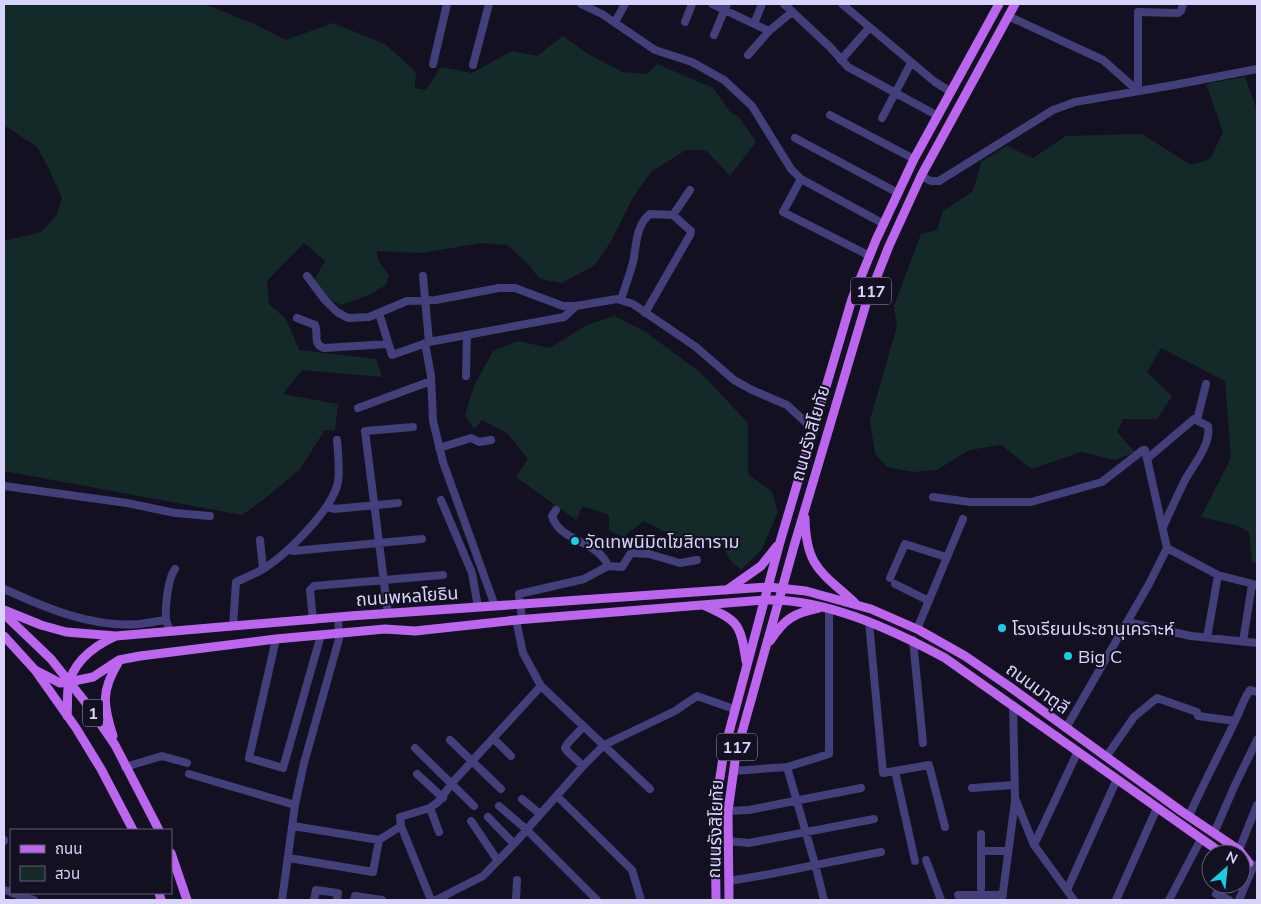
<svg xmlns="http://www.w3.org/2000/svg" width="1261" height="904" font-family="Mulish,'Noto Sans Thai',sans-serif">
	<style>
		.green { fill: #132a29 }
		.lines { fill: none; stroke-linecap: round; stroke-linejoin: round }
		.minor { stroke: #423f7b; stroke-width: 8 }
		.major { stroke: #bc66ef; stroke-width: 9 }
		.poi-dot { fill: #18cee3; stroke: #131021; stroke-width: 2 }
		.labels { text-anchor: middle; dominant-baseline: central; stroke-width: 4; stroke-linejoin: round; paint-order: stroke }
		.shield { fill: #131021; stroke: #9d99ba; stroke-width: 1 }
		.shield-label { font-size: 16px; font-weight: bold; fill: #d8d4fb }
		.street-label { font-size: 18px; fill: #d8d4fb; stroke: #131021 }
		.poi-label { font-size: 18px; fill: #d8d4fb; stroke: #131021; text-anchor: start }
	</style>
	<rect width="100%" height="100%" fill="#131021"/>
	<!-- green -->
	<path class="green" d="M4,4H205L254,24L286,40L333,23L385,44L416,72L415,88L426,90L441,67L472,73L512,51L537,56L563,36L588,54L623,72L647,74L657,64L713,88L730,112L739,117L756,142L730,176L706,150H686L651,172L634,196L610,243L595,265L562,283L540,279L526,262L507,245L481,243L422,253L377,251L378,260L389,275L386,285L369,295L341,305L327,298L314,280L325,261L304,243L267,281L269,304L286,319L299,350L376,359L382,377L302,370L283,394L338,404L335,431L325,430L300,469L268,496L242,515L4,471V241L41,232L56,216L62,198L48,167L37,147L7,127H4Z
		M1245,77L1257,110V563H1252L1249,532L1235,525L1201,517L1231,458L1225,381L1161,348L1147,372L1172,396L1157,419H1123L1117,432L1135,452L1115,460L1081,452L1032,469L1001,445L969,450L937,470L913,472L887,467L875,454L870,420L897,326L894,306L921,234L937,230L943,211L973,191L981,162L1007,146L1033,158L1066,136L1142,134L1191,165L1210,159L1223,132L1206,84Z
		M614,316L644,331L700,372L748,423V474L772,492L778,512L762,549L741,570L730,560L719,538L707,536L700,550L644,521L623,537L609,530V515L583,506L576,520L516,477L528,459L507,433L482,420L474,429L465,415L474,386L493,351L518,341L550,348L587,325Z"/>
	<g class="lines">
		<!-- minor -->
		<path class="minor" d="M581,4L602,14L655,50L692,62L724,80L752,106L791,169L801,179L884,224
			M712,4L769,31
			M784,4L830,47L848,67L938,116
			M842,4L935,82L951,92
			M1008,16L1103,60L1138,91
			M615,22L625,4
			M685,22L692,4
			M754,24L762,4
			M714,35L727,4
			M748,55L769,31L792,12
			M841,60L869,28
			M433,64L447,4
			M473,65L489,4
			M1138,91V12L1178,13L1181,11L1183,4
			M830,115L914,159
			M882,118L911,63
			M795,138L898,193
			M921,176L931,181H939L1053,110L1075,102L1174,85L1257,69
			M801,179L783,212L870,256
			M673,215L690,190
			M307,276L325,300L337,312L348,318L369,317L407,301L436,300L499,288H515L563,306H576L617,299L633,304L696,347L734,380L752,390L787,405L813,429
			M423,276L429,342
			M621,300C625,286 631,272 634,258C636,243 637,224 650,214L673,215L691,231L690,235L645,313
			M379,313L392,355L429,342L564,317L576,306
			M297,318L315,325C319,334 312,344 324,348L388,344
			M425,343L431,376L433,421L443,462L495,606
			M466,376L467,335
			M358,408L431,381
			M1197,420L1206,384
			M439,448L471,438L479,442L491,440
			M1148,458L1194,419L1208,426C1211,445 1194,464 1185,480C1177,496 1170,512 1163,527
			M4,486L127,503L175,513L210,516
			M933,497L970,502H1031L1102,482L1143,450H1145L1167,548L1149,584L1066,728
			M441,500L472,573L478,607
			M327,507L335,509L398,503
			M556,510L552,516L553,519C564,543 598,541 608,566
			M260,540L263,569
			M1167,548L1218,575L1257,585
			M293,551L422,539
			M890,578L905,544L946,557
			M895,584L929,601
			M4,589C46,608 92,628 139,624C148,623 157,621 166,620
			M388,614L365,431L413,427
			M522,619L519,594L584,579L608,566L622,567L631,553L649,554L680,563L697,560
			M313,620L310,590L314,586L443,575
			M516,620L523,653L541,686L650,789
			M869,622L883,773L929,765L945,827
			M1127,622L1191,636L1257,643
			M233,626L236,582C245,578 255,574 263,569C286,555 333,509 338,482C340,469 338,454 337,440
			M917,629L963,519
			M170,631C169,627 166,623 166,619C165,607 168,578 175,569
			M1207,638L1218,575
			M276,639L249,758L283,768L321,635
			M913,640L923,743
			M1243,642L1252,584
			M1013,705L1015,798L1034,845L1074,900
			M493,738L511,756
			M450,740L501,789
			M415,748L474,806
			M1106,757L1134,717L1157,698L1197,712L1198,716L1235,721
			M583,766L567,751L565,748L568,743L583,727
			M125,767L162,756L187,763
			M787,767L815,864L824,900
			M733,771L787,767L829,754V610
			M895,771L915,861
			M189,774L295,805
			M417,774L443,798
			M972,788L1014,785
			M557,796L632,870L641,900
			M522,799L540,814
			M499,806L527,830L597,900
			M430,808L439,832
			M728,811L749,810L861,788
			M1189,816C1203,784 1220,753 1235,721C1240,711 1243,700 1250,690L1257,692
			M488,817L514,844
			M471,821L498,861
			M401,826L431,900
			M1214,833L1235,785L1257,740
			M379,840L401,826L400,817L430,808L439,801L452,783L541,686
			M4,841V840
			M728,841L749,843L874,819
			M1034,845L1078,751
			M1239,850L1257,805
			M981,851H1008
			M289,858L373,872L379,840L293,826
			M926,860L941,900
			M729,881L765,875L881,852
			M981,888V834
			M4,890L11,892
			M1067,890L1117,779
			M12,893L34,900
			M1216,894L1229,900
			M958,895H1003
			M282,900L295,805L304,763L339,639L338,617
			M314,900L316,890L338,893L337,900
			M354,900L355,896L382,900
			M436,900L483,876L514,844L583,766L604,745L675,711L697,696L734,709
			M516,900L517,880
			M1002,900L1015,801
			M1116,900L1157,808
			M1169,900L1201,839
			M1239,900L1254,865"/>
		<!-- major -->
		<path class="major" d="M805,518C806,568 822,572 855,603
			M727,590L761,566L777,546
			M703,605C738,621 740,622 746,661
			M4,610L41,625L66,632L116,636
			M4,614L51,659L86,703L115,745L159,830
			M4,636L35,670L76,728L101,769L133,830
			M770,641C784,619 794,613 819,608
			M35,670L60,683L69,682L93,677L119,660L140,656L276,639L385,629L415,631L516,620L765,600C825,598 893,630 945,658L1223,854
			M67,716C68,707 67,697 68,688C72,662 94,646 116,636L350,616L738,589L769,587L806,591L871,609L919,630L965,656L1010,687L1181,811L1239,850L1249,863
			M113,736C103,705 101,691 118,663
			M171,853L187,900
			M159,893L161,900
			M716,900L715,810L724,751L780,542L852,299L876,240L914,159L999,4
			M729,900L728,811L736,754L794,546L866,304L889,246L921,176L1015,4"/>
	</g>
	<!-- markers -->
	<g class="poi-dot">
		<circle cx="575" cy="541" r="5"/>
		<circle cx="1002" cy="628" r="5"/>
		<circle cx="1068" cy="656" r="5"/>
	</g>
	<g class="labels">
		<!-- shield labels -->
		<g class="shield">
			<rect x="851" y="277.5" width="40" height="27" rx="4"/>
			<rect x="83" y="699.5" width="20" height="27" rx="4"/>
			<rect x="717" y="733.5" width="40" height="27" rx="4"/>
		</g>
		<g class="shield-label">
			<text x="871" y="291">117</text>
			<text x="93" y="713">1</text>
			<text x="737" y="747">117</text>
		</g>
		<!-- street labels -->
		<g class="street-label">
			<text transform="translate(810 433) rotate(-74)">ถนนรังสิโยทัย</text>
			<text transform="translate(407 596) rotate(-4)">ถนนพหลโยธิน</text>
			<text transform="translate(1038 688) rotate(36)">ถนนมาตุลี</text>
			<text transform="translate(715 829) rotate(-88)">ถนนรังสิโยทัย</text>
		</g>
		<!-- poi labels -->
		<g class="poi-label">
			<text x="585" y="541">วัดเทพนิมิตโฆสิตาราม</text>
			<text x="1012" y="628">โรงเรียนประชานุเคราะห์</text>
			<text x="1078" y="656">Big C</text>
		</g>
	</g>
	<!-- border -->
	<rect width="1261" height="904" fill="none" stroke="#d8d4fb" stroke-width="10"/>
	<!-- legend -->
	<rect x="10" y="829" width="162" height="65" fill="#131021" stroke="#625e78"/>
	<rect x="20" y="845" width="25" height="8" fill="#bc66ef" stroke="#625e78"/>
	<text x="55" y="854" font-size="15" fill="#d8d4fb">ถนน</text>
	<rect x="20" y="866" width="25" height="15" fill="#132a29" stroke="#625e78"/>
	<text x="55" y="879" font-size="15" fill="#d8d4fb">สวน</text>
	<!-- north arrow -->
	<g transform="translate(1226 869) rotate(27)"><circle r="24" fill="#131021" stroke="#625e78"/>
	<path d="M0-4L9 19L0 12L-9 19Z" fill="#18cee3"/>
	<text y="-8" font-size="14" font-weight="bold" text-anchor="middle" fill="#d8d4fb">N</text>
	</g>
</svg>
